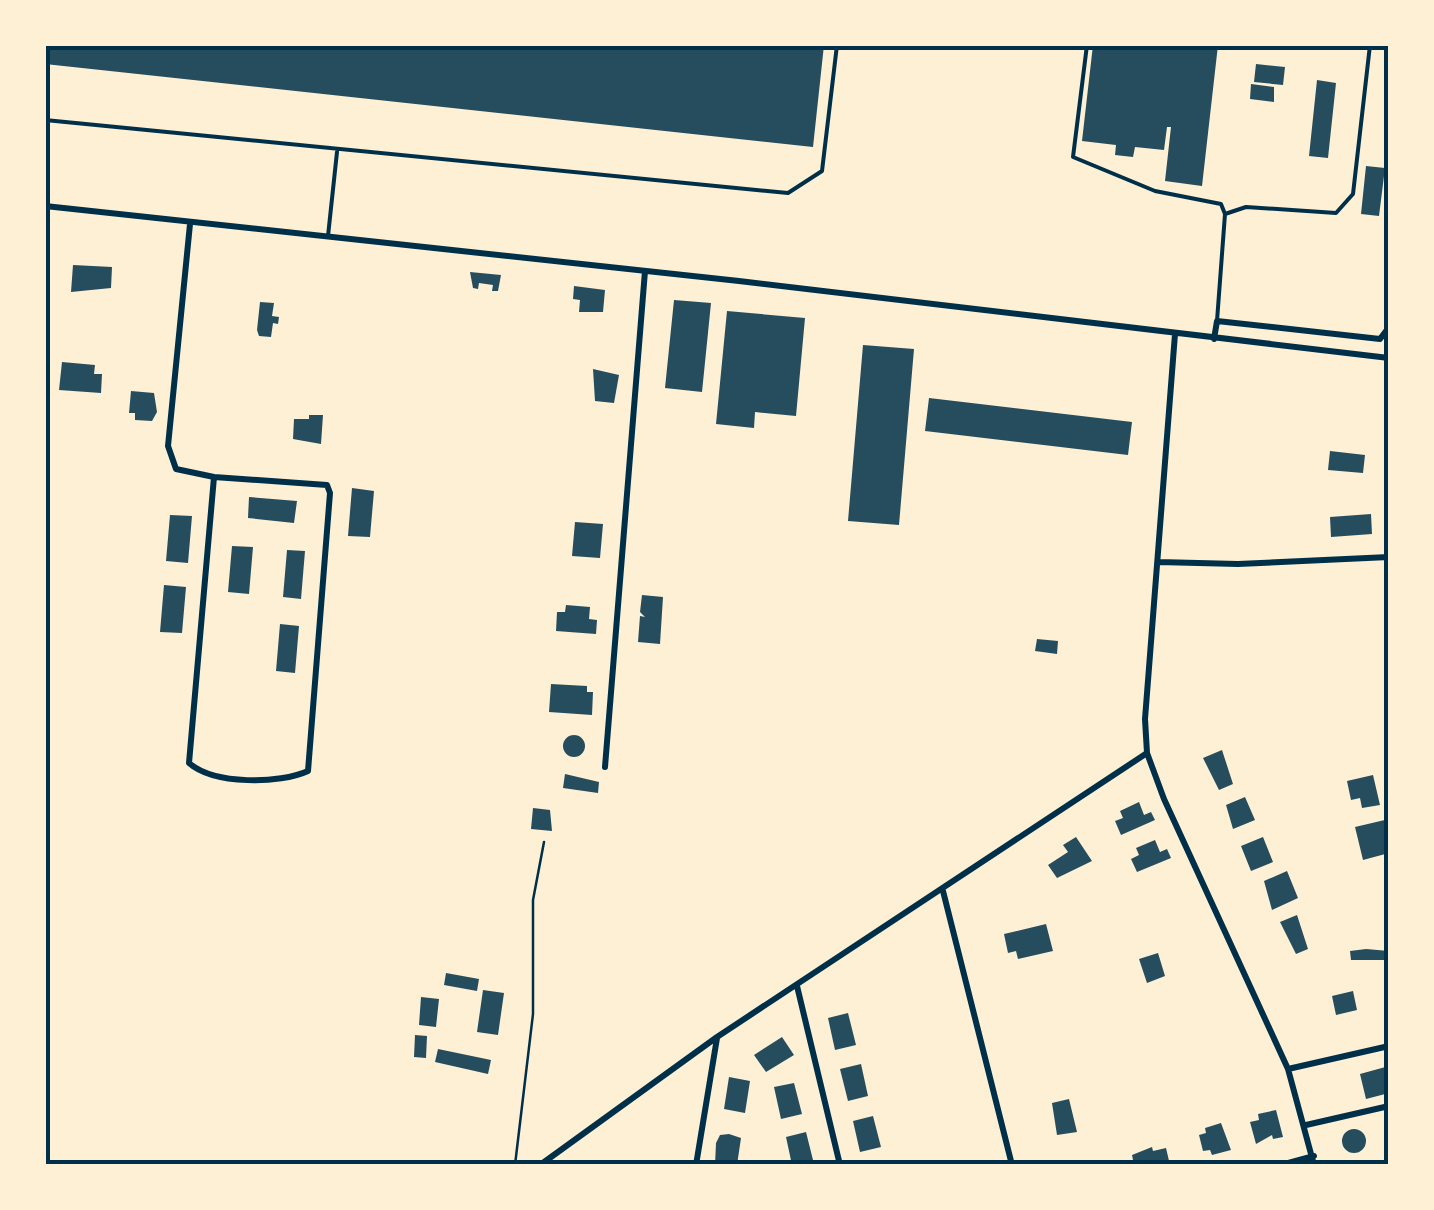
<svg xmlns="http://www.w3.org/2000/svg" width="1434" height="1210" font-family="'Nunito Sans',sans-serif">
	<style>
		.building { fill: #264d5e }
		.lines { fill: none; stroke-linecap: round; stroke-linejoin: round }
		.path { stroke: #003049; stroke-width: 2.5 }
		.service { stroke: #003049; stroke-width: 4 }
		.minor { stroke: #003049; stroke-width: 6 }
		.neatline { fill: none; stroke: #003049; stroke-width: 4 }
	</style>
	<rect width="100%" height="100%" fill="#fdf0d5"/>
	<!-- building -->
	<path class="building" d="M45,45H824L813,147L45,64Z
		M1093,45L1181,49V45H1218L1202,186L1165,181L1171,127H1167L1164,150L1135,147L1133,157L1115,155L1116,145L1082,141Z
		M1256,64L1285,67L1283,85L1254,82Z
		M1317,80L1336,83L1328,158L1309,156Z
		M1251,84L1274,87V102L1250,99Z
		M1366,166L1385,168L1379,216L1361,214Z
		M73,265L112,267L111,288L71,292Z
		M470,272L501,275L498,291H492L493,285L479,283L478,289L473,288Z
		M574,286L605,290L603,312H579L580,300L573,299Z
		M674,300L711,303L702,392L665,388Z
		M260,302L274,303L272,316L279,317L278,324L273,323L271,337L259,336L257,330Z
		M727,311L805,318L796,416L755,412L754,428L716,424Z
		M863,345L914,349L899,525L848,521Z
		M62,362L95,365L94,374H102L101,393L59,390Z
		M593,369L619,375L614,403L595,401Z
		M131,391L154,393L157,412L152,421L135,420V413H129Z
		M929,398L1132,422L1128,455L925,431Z
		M309,415H323L321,444L293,439L294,419H309Z
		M1330,451L1365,455L1363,473L1328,470Z
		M352,488L374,491L370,537L348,536Z
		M249,497L297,501L294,523L248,518Z
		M1371,514L1372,534L1331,537L1330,517Z
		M170,515L192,516L188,563L166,561Z
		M575,522L603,524L600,558L572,556Z
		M232,546L253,547L249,594L228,592Z
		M287,550L305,551L301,599L283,597Z
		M164,585L186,587L182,633L160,632Z
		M642,595L663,597L660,644L638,642L640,616L645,617L640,612Z
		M566,605L590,607L589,619L597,620L596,634L556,631L557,612H565Z
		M280,624L299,626L295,673L276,671Z
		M1037,639L1058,641L1057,654L1035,651Z
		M551,684L587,686V692H593L592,715L549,712Z
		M563 746a11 11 0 1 1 22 0a11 11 0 1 1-22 0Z
		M1222,750L1233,784L1219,790L1203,758Z
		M565,774L599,782L598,793L563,788Z
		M1373,775L1380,805L1362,808L1360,798L1351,800L1347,781Z
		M1245,797L1255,820L1233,829L1226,805Z
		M1139,802L1144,815L1151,812L1155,820L1121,835L1115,821L1123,818L1120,811Z
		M533,808L550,810L552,831L531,829Z
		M1389,819V853L1363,860L1355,827Z
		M1076,837L1092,861L1057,878L1048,865L1068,852L1063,845Z
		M1263,837L1273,862L1251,871L1241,846Z
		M1155,840L1160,852L1167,849L1171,858L1137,872L1131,859L1139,855L1136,848Z
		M1287,871L1298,898L1272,910L1264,881Z
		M1297,915L1308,949L1296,954L1280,922Z
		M1046,924L1053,951L1018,959L1016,951L1008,953L1004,934Z
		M1366,949L1389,951V960H1351L1350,951Z
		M1158,953L1165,976L1147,983L1139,959Z
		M446,973L479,979L477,991L444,985Z
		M483,990L504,993L498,1035L477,1032Z
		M1353,991L1357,1010L1336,1015L1332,996Z
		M421,997L439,999L436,1027L419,1025Z
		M848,1013L856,1045L835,1050L828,1018Z
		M415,1035L427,1036L426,1058L414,1057Z
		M782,1037L794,1055L766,1072L754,1055Z
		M438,1049L491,1060L488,1074L435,1062Z
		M861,1064L868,1096L848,1101L840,1069Z
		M1389,1066V1093L1366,1099L1360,1074Z
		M729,1077L750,1081L745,1113L724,1109Z
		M794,1083L802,1114L781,1119L774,1087Z
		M1069,1099L1077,1132L1057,1135L1052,1103Z
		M1276,1110L1283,1137L1273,1139L1272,1135L1256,1144L1250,1122L1259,1120L1258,1114Z
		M873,1116L881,1147L860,1152L853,1121Z
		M1221,1123L1231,1150L1212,1155L1210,1150L1203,1151L1199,1135L1206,1133L1205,1128Z
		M1342 1141a12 12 0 1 1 24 0a12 12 0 1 1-24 0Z
		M806,1132L814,1164L792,1165L786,1137Z
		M729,1134L741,1138L737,1165H715L716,1143L720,1135Z
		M1152,1147L1153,1151L1166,1148L1170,1165H1134L1132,1155Z"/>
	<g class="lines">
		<!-- path -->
		<path class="path" d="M515,1165L533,1014V900L544,842"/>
		<!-- service -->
		<path class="service" d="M1087,45L1073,157L1155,191L1221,204L1225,214L1217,321
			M45,120L788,193L822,171L837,45
			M1225,214L1246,207L1336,213L1353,194L1370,45
			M328,236L337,152"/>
		<!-- minor -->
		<path class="minor" d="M45,206L739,281L1389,358
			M190,224L168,446L176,469L214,477L189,763C214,785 280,784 308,771L330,493L327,485L214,477
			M1175,334L1145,719L1147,753L1164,799L1288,1069L1314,1165
			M1214,339L1217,321L1380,339L1389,327
			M1158,562L1238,564L1389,557
			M605,767L645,271
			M943,891L1012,1165
			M797,986L840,1165
			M1288,1069L1389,1046
			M1306,1125L1389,1106
			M540,1165L717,1037L1147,753
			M696,1165L717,1038
			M1281,1165L1314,1156"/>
	</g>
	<!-- border -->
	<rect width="1434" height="1210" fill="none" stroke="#fdf0d5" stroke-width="95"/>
	<rect x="48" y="48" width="1338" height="1114" class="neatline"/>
</svg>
